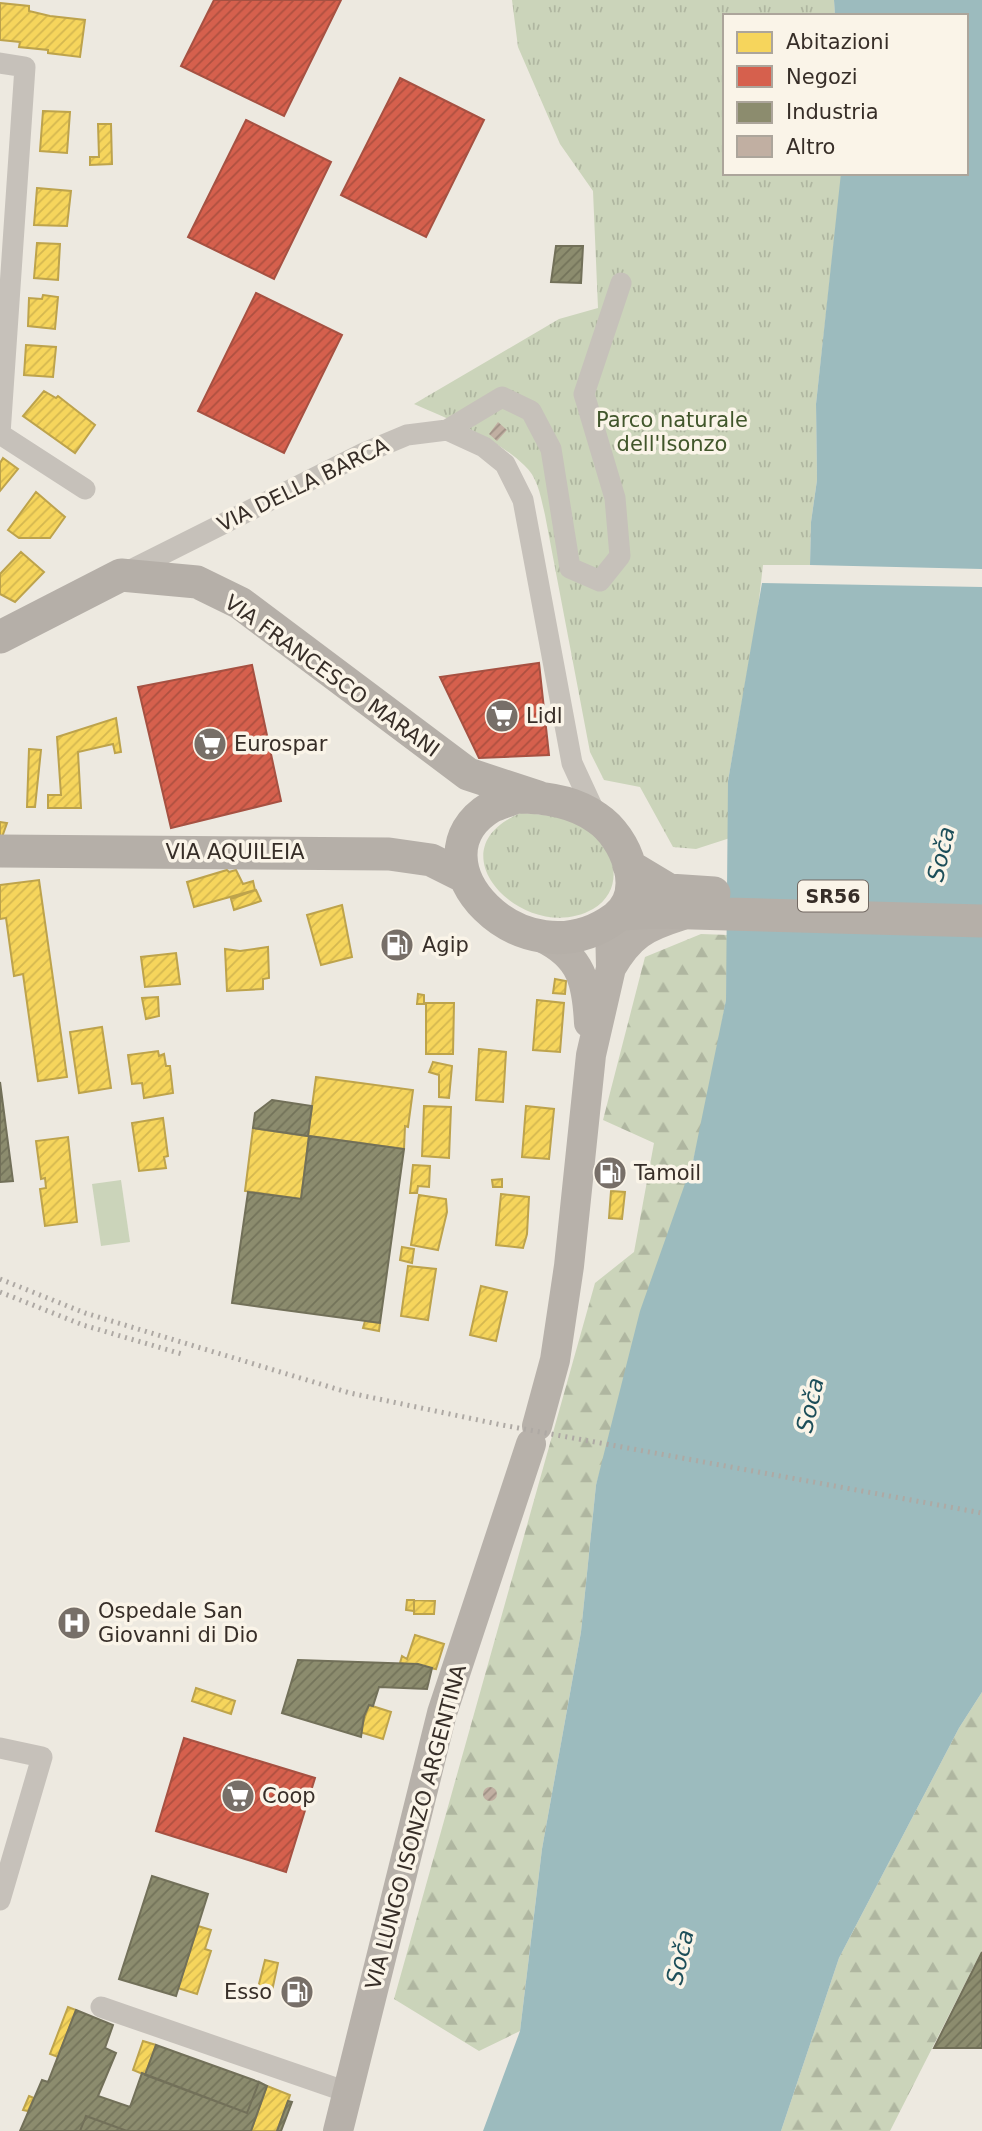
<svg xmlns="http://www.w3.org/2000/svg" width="982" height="2131" font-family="'DejaVu Sans',sans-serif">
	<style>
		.grass { fill: url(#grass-tufts) }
		.forest { fill: url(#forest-firs) }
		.pitch { fill: #cbd4ba }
		.water { fill: #9cbbbe }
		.homes { fill: url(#homes-hatch); stroke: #bda34c; stroke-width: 2 }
		.shops { fill: url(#shops-hatch); stroke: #a65142; stroke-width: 2 }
		.industry { fill: url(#industry-hatch); stroke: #727059; stroke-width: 2 }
		.building { fill: url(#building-hatch) }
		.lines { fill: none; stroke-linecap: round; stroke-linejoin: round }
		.minor { stroke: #c6c1ba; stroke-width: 21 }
		.secondary { stroke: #b7b1aa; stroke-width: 30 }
		.primary { stroke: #b5afa8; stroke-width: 33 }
		.rail { stroke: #aea9a4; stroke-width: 5; stroke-dasharray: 2 5; stroke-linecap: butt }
		.labels { text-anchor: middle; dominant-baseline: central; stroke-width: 7; stroke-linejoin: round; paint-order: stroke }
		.shield { fill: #faf4e8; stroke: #726962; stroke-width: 2 }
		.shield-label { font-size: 19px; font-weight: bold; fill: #372e28 }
		.park-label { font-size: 21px; fill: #41562b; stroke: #faf4e8 }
		.street-label { font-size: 21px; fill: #372e28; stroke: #faf4e8 }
		.poi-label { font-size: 21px; fill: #372e28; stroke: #faf4e8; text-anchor: start }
		.water-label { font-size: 23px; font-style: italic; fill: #1c4e59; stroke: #faf4e8 }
	</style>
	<defs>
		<pattern id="grass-tufts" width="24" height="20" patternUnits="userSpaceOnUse" patternTransform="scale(1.75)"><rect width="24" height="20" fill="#cbd4ba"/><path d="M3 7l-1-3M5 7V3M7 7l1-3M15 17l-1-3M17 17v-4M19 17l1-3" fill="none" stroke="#afb6a0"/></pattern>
		<pattern id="forest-firs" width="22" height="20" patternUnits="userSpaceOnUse" patternTransform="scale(1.75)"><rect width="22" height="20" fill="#cbd4ba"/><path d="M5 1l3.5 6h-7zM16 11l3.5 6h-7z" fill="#afb6a0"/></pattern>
		<pattern id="homes-hatch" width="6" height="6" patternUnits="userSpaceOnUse" patternTransform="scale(1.75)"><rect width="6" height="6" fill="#f6d55c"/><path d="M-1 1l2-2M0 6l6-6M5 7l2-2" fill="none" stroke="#d4b750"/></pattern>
		<pattern id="shops-hatch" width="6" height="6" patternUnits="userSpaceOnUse" patternTransform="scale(1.75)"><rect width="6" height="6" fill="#d6604d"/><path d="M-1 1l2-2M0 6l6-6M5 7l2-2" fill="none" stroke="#ae5040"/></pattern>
		<pattern id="industry-hatch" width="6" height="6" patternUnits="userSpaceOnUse" patternTransform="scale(1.75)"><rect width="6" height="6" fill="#8c8c6e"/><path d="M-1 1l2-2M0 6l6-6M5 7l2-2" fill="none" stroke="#73735a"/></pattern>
		<pattern id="building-hatch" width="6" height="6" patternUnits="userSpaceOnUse" patternTransform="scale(1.75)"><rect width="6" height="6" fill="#c1afa2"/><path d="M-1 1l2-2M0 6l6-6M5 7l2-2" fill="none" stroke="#9e8f84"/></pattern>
	</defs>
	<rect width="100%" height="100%" fill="#ede9e0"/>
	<!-- grass -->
	<path class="grass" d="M512,0H834L835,16H725V173H841V180L816,404L817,480L811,522L810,565H763L757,617L728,781L730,838L696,849L673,847L640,787L604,780L590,752L545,515C541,498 538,477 524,465C494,437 451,420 414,404L559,319L598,308L593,191L560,144L518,47Z
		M521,813C545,815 568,816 588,830C617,849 625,890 593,909C526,947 429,850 521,813Z"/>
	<!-- forest -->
	<path class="forest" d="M701,934L728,935L726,1000L708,1101L693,1161L596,1485L581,1632L542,1849L520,2031L479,2051L394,1999L595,1283L634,1252L654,1143L603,1120L645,957Z
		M982,1692V1950L890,2131H781L839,1958L959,1728Z"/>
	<!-- pitch -->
	<path class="pitch" d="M121,1180L130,1242L101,1246L92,1184Z"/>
	<!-- water -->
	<path class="water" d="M834,0H982V569L810,565L811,522L817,480L816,404L841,173H966V16H835Z
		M762,583L982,587V1692L959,1728L839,1958L781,2131H483L520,2031L542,1849L581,1632L596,1485L640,1311L693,1161L726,1000L728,781Z"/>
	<!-- homes -->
	<path class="homes" d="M0,3L29,6V11L50,16L85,20L80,57L48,53V50L19,47L20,42L0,40Z
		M43,111L70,112L67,153L40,151Z
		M98,124H111L112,164L90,165V157H99Z
		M37,188L71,191L67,226L34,225Z
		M37,243L60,244L58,280L34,278Z
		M43,295L58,297L55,329L28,326L29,298L42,299Z
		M26,345L56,347L53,377L24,375Z
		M44,391L56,398L58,396L95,425L75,453L23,416Z
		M3,458L18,469L0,491V463Z
		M36,492L65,517L50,538H19L8,530Z
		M21,552L44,572L15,602L0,594V574Z
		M116,718L121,752L115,753L113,744L78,752L81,808H48V795H61L57,737Z
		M29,749L41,750L35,807H27Z
		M0,822L7,823L2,837L0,836Z
		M227,870L229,872L236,870L243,884L253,881L255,890L194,907L187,882Z
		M39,880L67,1077L38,1081L23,974L14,976L6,918L0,919V885Z
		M256,890L261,901L234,910L231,899Z
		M342,905L352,957L321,965L307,915Z
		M268,947L269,978L263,979V989L227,991L225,949L240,951Z
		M176,953L180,984L145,987L141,957Z
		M555,979L566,981L565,994L553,993Z
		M418,994L424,995V1004H417Z
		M158,997L159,1016L146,1019L142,998Z
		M537,1000L564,1003L560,1052L533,1050Z
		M426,1003H454L453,1054H426Z
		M102,1027L111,1088L79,1093L70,1032Z
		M479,1049L506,1052L503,1102L476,1100Z
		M158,1051L159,1056L164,1054L166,1066H170L173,1093L144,1098L142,1083L132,1084L128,1055Z
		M433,1062L452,1066L449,1098L439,1097V1075L429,1072Z
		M316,1077L413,1090L408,1127L405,1126L404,1149L309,1136L301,1199L245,1191L253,1128L308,1136Z
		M424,1106L451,1107L449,1158L422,1156Z
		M526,1106L554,1109L549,1159L522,1157Z
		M163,1118L168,1156L164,1157L166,1168L139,1171L132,1123Z
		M68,1137L77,1222L45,1226L40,1189L46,1188L45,1178L41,1179L36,1141Z
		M413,1165L430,1166L429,1187L418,1186L417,1193H410Z
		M502,1179V1187H493L492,1180Z
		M611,1191L625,1192L622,1219L609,1218Z
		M501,1194L529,1197L527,1234L523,1248L496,1245Z
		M419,1195L446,1199L447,1212L438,1250L411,1245Z
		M402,1247L414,1249L412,1263L400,1260Z
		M408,1266L436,1269L428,1320L401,1316Z
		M481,1286L507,1292L496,1341L470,1335Z
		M365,1321L380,1323L379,1331L363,1328Z
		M407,1600H414V1611L406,1610Z
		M414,1600L435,1601L434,1614H414Z
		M415,1635L444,1644L436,1669L400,1663L402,1656L407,1659Z
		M196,1688L235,1701L231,1714L192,1701Z
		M369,1705L391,1712L383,1739L360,1732Z
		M198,1926L211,1930L205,1949L211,1951L197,1994L178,1988Z
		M265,1960L278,1963L272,1991L258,1988Z
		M68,2007L76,2010L58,2057L50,2054Z
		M143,2041L156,2045L145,2075L133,2070Z
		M267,2086L290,2095L288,2101L277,2131H251Z
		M29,2096L34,2098L28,2111L23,2110Z"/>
	<!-- shops -->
	<path class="shops" d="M214,0H341L284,116L181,66Z
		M400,78L484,120L426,237L341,195Z
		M246,120L331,162L274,279L188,237Z
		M256,293L342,335L284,453L198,411Z
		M539,663L549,755L479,758L440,677Z
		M252,665L281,801L171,828L138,687Z
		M184,1738L315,1778L286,1872L156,1831Z"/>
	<!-- industry -->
	<path class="industry" d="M556,246H583L581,283L551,282Z
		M0,1082L13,1181L0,1182Z
		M272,1100L312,1106L308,1136L253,1128L255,1113Z
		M309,1136L404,1149L380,1323L232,1303L248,1192L301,1199Z
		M298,1660L418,1664L432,1668L427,1689L379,1687L373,1706L369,1705L364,1716L361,1737L282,1713Z
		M152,1876L208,1894L176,1996L119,1979Z
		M982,1952V2048H934Z
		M76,2010L113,2025L105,2048L116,2053L98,2096L130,2107L142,2073L247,2113L259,2082L267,2086L251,2131H127L86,2116L80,2131H20L42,2080L48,2082Z
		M156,2045L259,2082L247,2113L145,2075Z
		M288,2101L292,2102L281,2131H277Z
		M86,2116L127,2131H80Z"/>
	<!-- building -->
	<path class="building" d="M498,422L507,430L497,441L489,434Z
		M483 1794a7 7 0 1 1 14 0a7 7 0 1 1-14 0Z"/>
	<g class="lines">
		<!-- minor -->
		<path class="minor" d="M0,63L25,67L0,434
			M447,430L502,397L531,411L551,449L570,568L600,581L620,556L615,498L584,394L621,283
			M0,434L85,489
			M125,573L364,453L407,435L447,430L484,447L505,464L523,500L572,763L596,815
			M0,1748L42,1757L0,1900
			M101,2007L347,2092"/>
		<!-- secondary -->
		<path class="secondary" d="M543,938C582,957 587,983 589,1023
			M611,968C630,935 645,927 680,916
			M537,1426L555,1360L569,1266L591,1055L611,968L610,922
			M338,2131L442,1713L531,1444"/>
		<!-- primary -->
		<path class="primary" d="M0,637L121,575L197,582L240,603L468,774L538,797
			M516,797C544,797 574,801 597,818C626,837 649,893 615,918C522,986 405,859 491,807C499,803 508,801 516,797Z
			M0,851L389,854L431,860L465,877
			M629,866L669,890L714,893
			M621,914L657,912L982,921"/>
		<!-- rail -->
		<path class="rail" d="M0,1279L85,1313L350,1393L502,1425L982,1513
			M0,1292L83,1325L182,1354"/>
	</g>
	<!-- icons -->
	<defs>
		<symbol id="supermarket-disc" viewBox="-11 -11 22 22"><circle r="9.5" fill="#776f68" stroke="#faf4e8"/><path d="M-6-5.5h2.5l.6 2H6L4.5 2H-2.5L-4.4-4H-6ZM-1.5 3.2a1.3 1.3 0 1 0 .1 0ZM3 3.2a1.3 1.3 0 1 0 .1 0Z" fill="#fff"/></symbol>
		<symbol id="fuel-disc" viewBox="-11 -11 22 22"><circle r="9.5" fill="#776f68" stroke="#faf4e8"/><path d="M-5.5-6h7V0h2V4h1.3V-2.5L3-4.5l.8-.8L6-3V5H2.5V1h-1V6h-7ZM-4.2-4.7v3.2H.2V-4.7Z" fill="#fff"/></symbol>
		<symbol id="hospital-disc" viewBox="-11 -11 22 22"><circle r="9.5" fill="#776f68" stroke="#faf4e8"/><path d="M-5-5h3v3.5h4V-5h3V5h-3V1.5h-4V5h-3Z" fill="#fff"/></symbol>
	</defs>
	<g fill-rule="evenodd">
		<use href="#supermarket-disc" x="483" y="697" width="38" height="38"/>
		<use href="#supermarket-disc" x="191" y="725" width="38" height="38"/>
		<use href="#fuel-disc" x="378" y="926" width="38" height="38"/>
		<use href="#fuel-disc" x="591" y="1154" width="38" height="38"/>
		<use href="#hospital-disc" x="55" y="1604" width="38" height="38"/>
		<use href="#supermarket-disc" x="219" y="1777" width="38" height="38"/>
		<use href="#fuel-disc" x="278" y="1973" width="38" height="38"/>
	</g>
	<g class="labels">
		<!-- shield labels -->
		<rect class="shield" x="798" y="880.5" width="70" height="31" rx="5"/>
		<g class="shield-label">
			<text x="833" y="896">SR56</text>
		</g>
		<!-- park labels -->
		<g class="park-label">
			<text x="672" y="420">Parco naturale<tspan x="672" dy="24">dell'Isonzo</tspan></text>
		</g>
		<!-- street labels -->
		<g class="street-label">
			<text transform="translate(303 485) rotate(-26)">VIA DELLA BARCA</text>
			<text transform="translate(332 676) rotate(36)">VIA FRANCESCO MARANI</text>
			<text x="235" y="852">VIA AQUILEIA</text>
			<text transform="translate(416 1827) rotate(-75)">VIA LUNGO ISONZO ARGENTINA</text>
		</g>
		<!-- poi labels -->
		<g class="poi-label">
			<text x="526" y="716">Lidl</text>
			<text x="234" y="744">Eurospar</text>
			<text x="422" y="945">Agip</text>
			<text x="634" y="1173">Tamoil</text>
			<text x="98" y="1611">Ospedale San<tspan x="98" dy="24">Giovanni di Dio</tspan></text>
			<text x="262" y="1796">Coop</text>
			<text x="272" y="1992" text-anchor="end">Esso</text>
		</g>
		<!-- water labels -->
		<g class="water-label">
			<text transform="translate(941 854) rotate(-77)">Soča</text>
			<text transform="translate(810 1405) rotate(-77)">Soča</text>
			<text transform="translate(680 1957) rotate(-77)">Soča</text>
		</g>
	</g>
	<!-- legend -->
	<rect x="723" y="14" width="245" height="161" fill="#faf4e8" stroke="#aca59b" stroke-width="2"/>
	<rect x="737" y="32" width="35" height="21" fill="#f6d55c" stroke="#aca59b" stroke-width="2"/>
	<text x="786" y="49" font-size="21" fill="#372e28">Abitazioni</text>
	<rect x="737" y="66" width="35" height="21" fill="#d6604d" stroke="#aca59b" stroke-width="2"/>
	<text x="786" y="84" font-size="21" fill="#372e28">Negozi</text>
	<rect x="737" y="102" width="35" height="21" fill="#8c8c6e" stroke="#aca59b" stroke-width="2"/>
	<text x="786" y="119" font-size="21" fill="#372e28">Industria</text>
	<rect x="737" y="136" width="35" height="21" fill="#c1afa2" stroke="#aca59b" stroke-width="2"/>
	<text x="786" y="154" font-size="21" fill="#372e28">Altro</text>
</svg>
